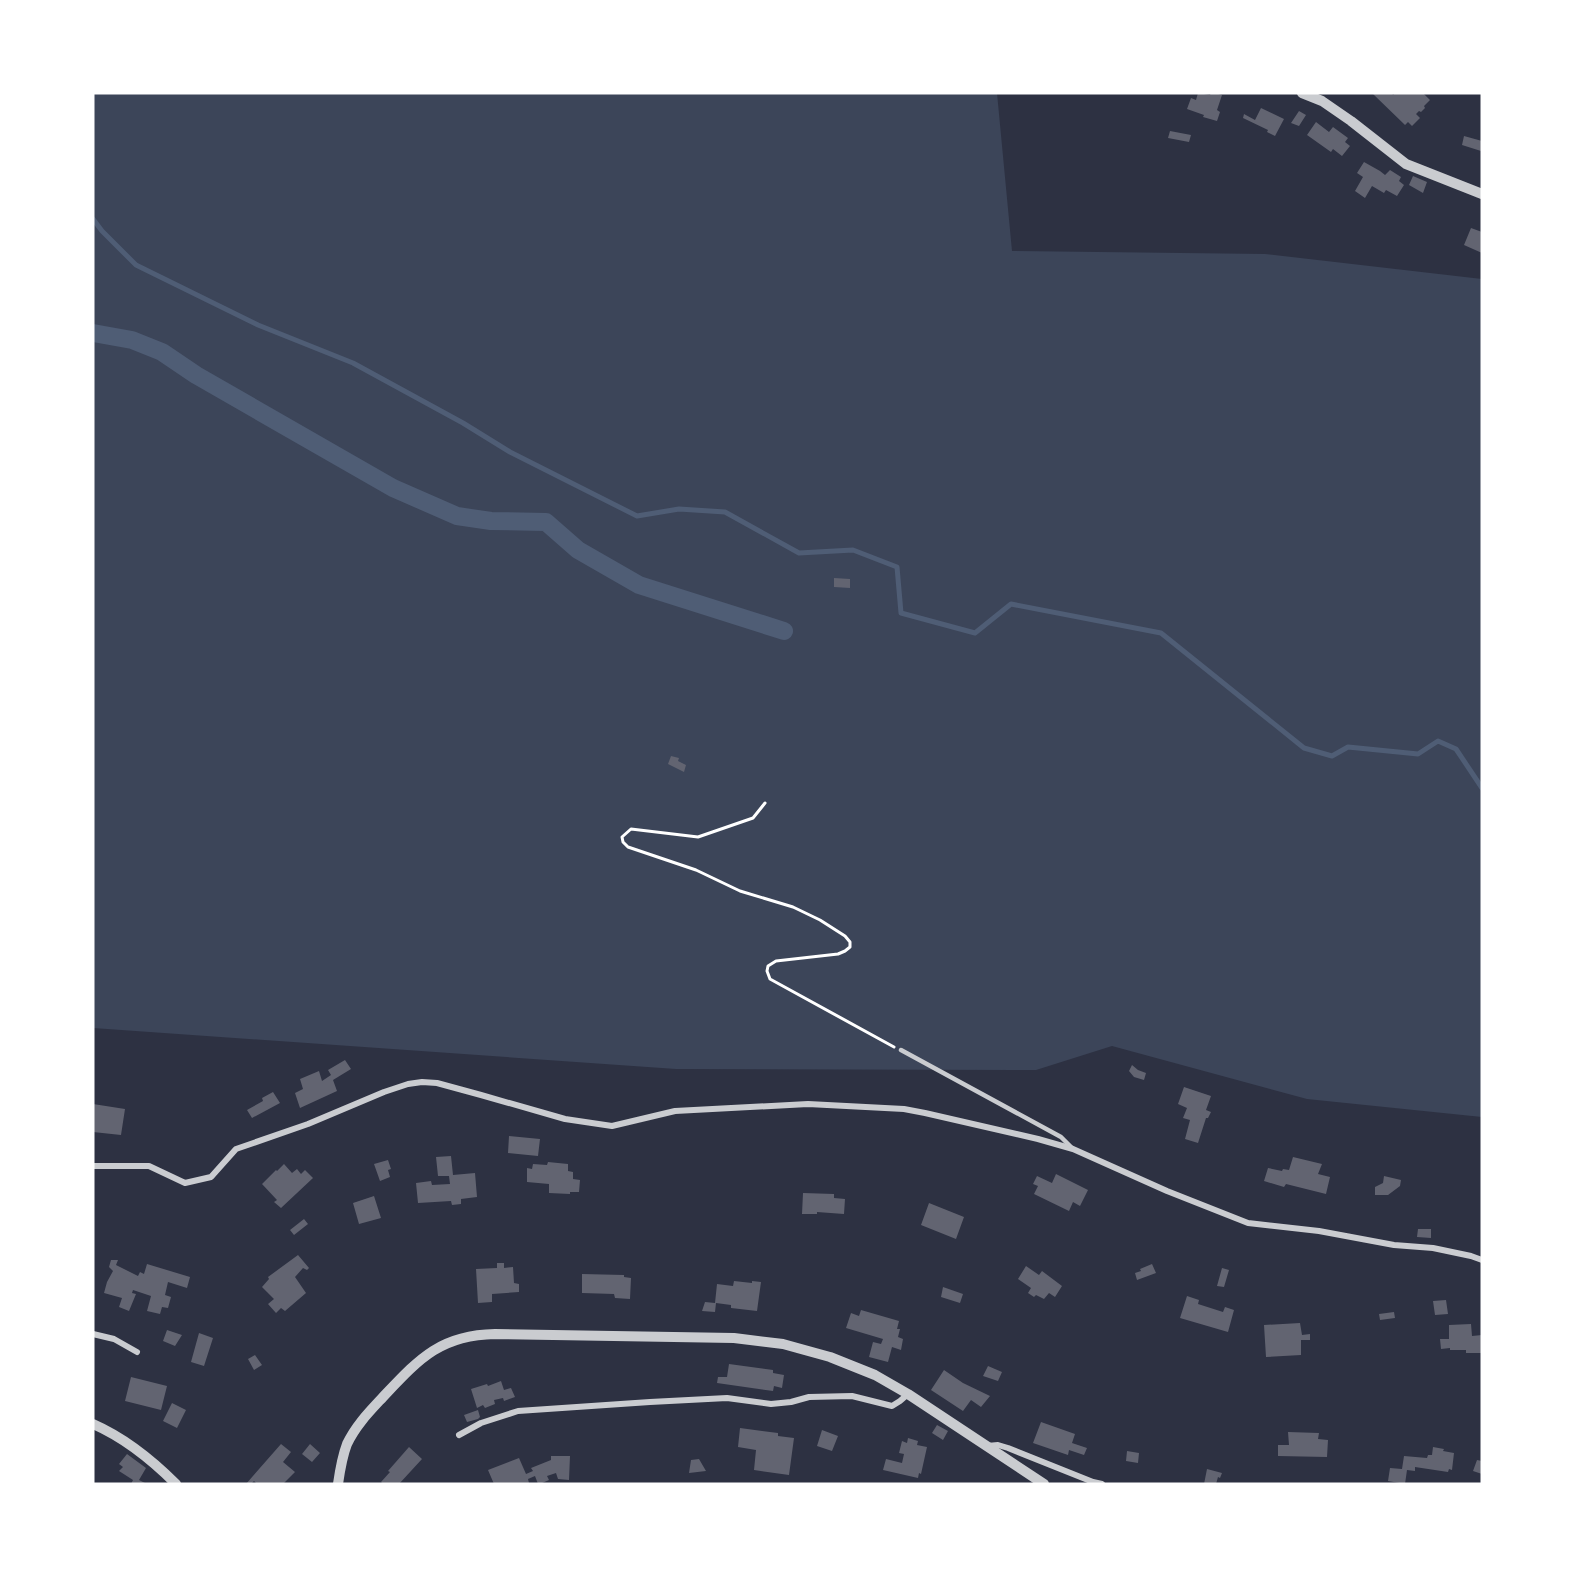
<svg xmlns="http://www.w3.org/2000/svg" width="1575" height="1577" font-family="Inter,sans-serif">
	<style>
		.green { fill: #3c4559 }
		.lines { fill: none; stroke-linecap: round; stroke-linejoin: round }
		.stream { stroke: #4f5d75; stroke-width: 5 }
		.canal { stroke: #4f5d75; stroke-width: 18 }
		.building { fill: #626471 }
		.path { stroke: #fff; stroke-width: 3 }
		.service { stroke: #caccd0; stroke-width: 4.5 }
		.minor { stroke: #caccd0; stroke-width: 6 }
		.tertiary { stroke: #caccd0; stroke-width: 10 }
	</style>
	<rect width="100%" height="100%" fill="#2d3142"/>
	<!-- green -->
	<path class="green" d="M93,93H997L1012,251L1265,254L1482,279V1117L1307,1099L1112,1046L1036,1070L676,1069L93,1028Z"/>
	<g class="lines">
		<!-- stream -->
		<path class="stream" d="M93,219L102,231L136,265L258,325L353,363L463,423L510,452L637,516L679,509L725,512L799,553L853,550L897,567L901,613L975,633L1011,604L1161,633L1304,748L1332,756L1348,747L1418,754L1438,741L1456,749L1482,788"/>
		<!-- canal -->
		<path class="canal" d="M93,333L132,340L162,352L196,375L393,488L457,516L491,521L546,522L578,550L639,585L784,631"/>
	</g>
	<!-- building -->
	<path class="building" d="M1198,93L1210,95L1211,93H1215L1222,95L1217,110L1220,112L1217,121L1203,117L1204,115L1187,109L1191,98L1196,100Z
		M1372,93H1392L1393,95L1395,93H1423L1430,100L1424,106L1425,108L1421,112L1419,111L1416,114L1420,118L1412,126L1408,122L1405,125Z
		M1261,108L1284,119L1275,136L1267,132L1268,130L1243,118L1244,114L1255,120Z
		M1299,111L1306,115L1299,126L1291,123Z
		M1316,122L1329,132L1333,127L1348,138L1345,142L1350,146L1342,156L1333,149L1331,152L1307,135Z
		M1170,131L1191,135L1189,142L1168,138Z
		M1464,136L1482,141L1481,151L1462,145Z
		M1364,162L1380,171L1385,175L1390,170L1401,177L1399,181L1404,185L1397,196L1386,190L1384,193L1372,186L1365,198L1355,191L1363,177L1357,173Z
		M1413,176L1427,182L1423,193L1409,185Z
		M1471,228L1482,232V253L1464,245Z
		M834,578L850,579V588L834,587Z
		M671,756L679,758L678,761L686,765L684,772L668,764Z
		M345,1060L351,1069L333,1080L337,1091L300,1108L295,1093L303,1089L300,1079L319,1071L322,1081L331,1075L328,1070Z
		M1132,1065L1138,1070L1146,1073L1144,1080L1134,1077L1129,1071Z
		M1184,1087L1211,1096L1206,1110L1211,1112L1208,1118H1206L1198,1143L1185,1139L1190,1120L1183,1118L1187,1108L1178,1104Z
		M273,1092L280,1103L252,1118L247,1110L263,1101L262,1098Z
		M93,1104L125,1109L121,1135L93,1132Z
		M509,1136L540,1139L538,1156L508,1153Z
		M451,1156L453,1175L475,1173L477,1197L461,1199V1204L452,1205L451,1201L418,1203L416,1183L431,1181L432,1185L450,1184L449,1176H438L436,1157Z
		M1293,1157L1322,1164L1318,1174L1330,1177L1326,1194L1286,1184L1284,1187L1264,1181L1268,1168L1282,1171L1283,1169L1289,1170Z
		M388,1160L391,1169L388,1170L390,1177L380,1181L374,1164Z
		M548,1162L568,1164V1171L573,1172V1179L580,1180L579,1192H570V1194L549,1193V1184L527,1182V1168L532,1169L533,1164L547,1165Z
		M284,1164L292,1173L297,1169L301,1174L305,1170L313,1178L281,1208L274,1202L277,1200L262,1184L276,1170L277,1171Z
		M1056,1174L1088,1190L1080,1206L1073,1202L1069,1211L1034,1194L1038,1186L1033,1184L1037,1176L1052,1183Z
		M1384,1176L1401,1180L1400,1186L1388,1195H1375V1187L1383,1183Z
		M803,1193L834,1194V1198L845,1199L844,1214L817,1212V1214H802Z
		M374,1196L381,1218L359,1224L353,1203Z
		M929,1203L964,1217L956,1239L921,1225Z
		M304,1219L308,1224L294,1235L290,1230Z
		M1418,1229H1431V1238L1417,1237Z
		M298,1255L309,1268L307,1270L303,1268L295,1277L306,1293L285,1311L281,1308L276,1313L268,1304L274,1299L262,1287L269,1279L268,1277Z
		M111,1260H118L116,1265L138,1276L140,1272L144,1274L147,1264L190,1277L187,1288L168,1282L165,1295L171,1297L168,1308L162,1307L160,1314L147,1311L151,1296L133,1290L132,1293L136,1294L129,1311L119,1307L122,1298L104,1293L107,1282L113,1271L109,1267Z
		M497,1263H504V1268L513,1267L514,1283L519,1284V1292L492,1294V1302L478,1303L476,1269L497,1268Z
		M1152,1264L1156,1273L1137,1280L1135,1273L1141,1271L1140,1269Z
		M1026,1266L1039,1275L1042,1271L1062,1286L1055,1297L1049,1293L1044,1299L1036,1295L1034,1297L1028,1293L1031,1288L1018,1279Z
		M1222,1268L1229,1270L1224,1287L1217,1286Z
		M582,1274L624,1275V1277L631,1278L630,1299L615,1298L614,1294L582,1293Z
		M734,1281L752,1283V1281L761,1282L757,1311L731,1308V1305L716,1303L715,1312L702,1311L705,1302L715,1303L717,1284L733,1286Z
		M943,1287L963,1294L960,1303L941,1297Z
		M1187,1296L1199,1300L1198,1304L1223,1312L1225,1307L1234,1310L1228,1332L1180,1318Z
		M1446,1300L1448,1314L1435,1315L1433,1301Z
		M861,1310L899,1321L897,1329H900L898,1337L903,1339L901,1350L892,1347L888,1362L869,1357L873,1342L881,1344L883,1339L846,1328L851,1313L859,1316Z
		M1394,1312L1395,1318L1380,1320L1379,1314Z
		M1300,1323L1302,1335L1310,1334V1340H1301V1355L1266,1357L1264,1325Z
		M1471,1324L1472,1336L1482,1335V1353H1466V1350H1450V1348L1441,1349L1440,1339H1449V1325Z
		M167,1330L182,1335L175,1346L163,1341Z
		M199,1333L213,1338L204,1366L191,1362Z
		M255,1355L262,1365L254,1370L248,1359Z
		M729,1364L773,1370V1373L784,1375L782,1388L774,1386L773,1391L717,1383L718,1377H727Z
		M988,1366L1002,1372L998,1381L983,1376Z
		M944,1370L963,1383L990,1396L981,1407L971,1400L963,1411L931,1390Z
		M131,1377L167,1386L161,1410L125,1401Z
		M501,1381L504,1390L511,1388L515,1397L504,1401L503,1398L494,1400L495,1404L485,1408L483,1405L477,1408L471,1389L487,1384L488,1386Z
		M172,1403L186,1410L177,1428L163,1421Z
		M478,1410L480,1417L478,1419L467,1422L464,1415Z
		M1041,1422L1075,1434L1072,1443L1087,1448L1084,1455L1069,1450L1068,1455L1033,1443Z
		M937,1425L948,1431L943,1440L932,1433Z
		M740,1428L778,1433V1436L794,1438L789,1475L754,1470L756,1450L738,1447Z
		M822,1430L838,1436L832,1451L817,1446Z
		M1288,1432L1319,1433L1318,1439L1328,1440L1327,1457L1278,1456V1445H1289Z
		M908,1438L918,1441L917,1445L927,1447L921,1474L919,1473L918,1478L883,1470L886,1459L902,1463L904,1454L899,1453L902,1441L907,1443Z
		M281,1444L291,1452L283,1462L295,1472L283,1484H257L254,1481L251,1484H246Z
		M310,1444L320,1453L312,1462L302,1454Z
		M409,1447L422,1459L399,1484H383L381,1482L390,1472L388,1471Z
		M1433,1447L1444,1449L1443,1451L1454,1453L1452,1470L1449,1469L1448,1472L1415,1467V1471L1407,1470L1405,1484L1388,1481L1390,1468L1402,1469L1404,1456L1427,1458L1428,1455H1432Z
		M1127,1451L1139,1453L1138,1463L1126,1461Z
		M127,1454L146,1468L139,1480L147,1484H131L133,1480L119,1471L123,1467L119,1464Z
		M551,1456H570L569,1480L558,1479L556,1473L547,1476L549,1480L540,1484H538L535,1476L528,1479L529,1483L527,1484H494L488,1470L519,1458L526,1474L533,1471L531,1468L551,1460Z
		M699,1459L706,1471L689,1473L691,1460Z
		M1477,1460L1482,1461V1474L1473,1471Z
		M1207,1469L1222,1473L1220,1478L1218,1477L1216,1484H1204Z"/>
	<g class="lines">
		<!-- path -->
		<path class="path" d="M765,803L753,818L698,837L631,829L622,837L623,842L628,847L696,870L740,891L793,907L820,920L845,936L850,942V947L845,951L838,954L776,961L768,966L767,971L770,979L894,1047"/>
		<!-- service -->
		<path class="service" d="M901,1050L1061,1137L1071,1147"/>
		<!-- minor -->
		<path class="minor" d="M93,1166H149L185,1183L211,1177L236,1149L308,1124L384,1092L408,1084L422,1082L437,1083L481,1095L565,1119L612,1126L675,1111L808,1104L904,1109L925,1113L1038,1139L1073,1149L1167,1191L1248,1223L1319,1231L1394,1245L1433,1248L1471,1256L1482,1260
			M93,1334L114,1339L137,1352
			M459,1435L481,1423L518,1411L650,1402L727,1398L771,1404L791,1402L809,1397L852,1396L892,1406L900,1401L908,1394
			M987,1446L998,1445L1008,1448L1093,1482L1102,1484"/>
		<!-- tertiary -->
		<path class="tertiary" d="M1302,93L1322,101L1351,121L1406,164L1482,194
			M93,1424C125,1438 151,1459 176,1484
			M338,1484C340,1470 342,1457 347,1444C356,1425 370,1411 383,1397C419,1359 440,1335 495,1334L734,1338L783,1344L801,1349L830,1357L875,1375L908,1394L1044,1484"/>
	</g>
	<!-- border -->
	<rect width="1575" height="1577" fill="none" stroke="#ffffff" stroke-width="189"/>
</svg>
